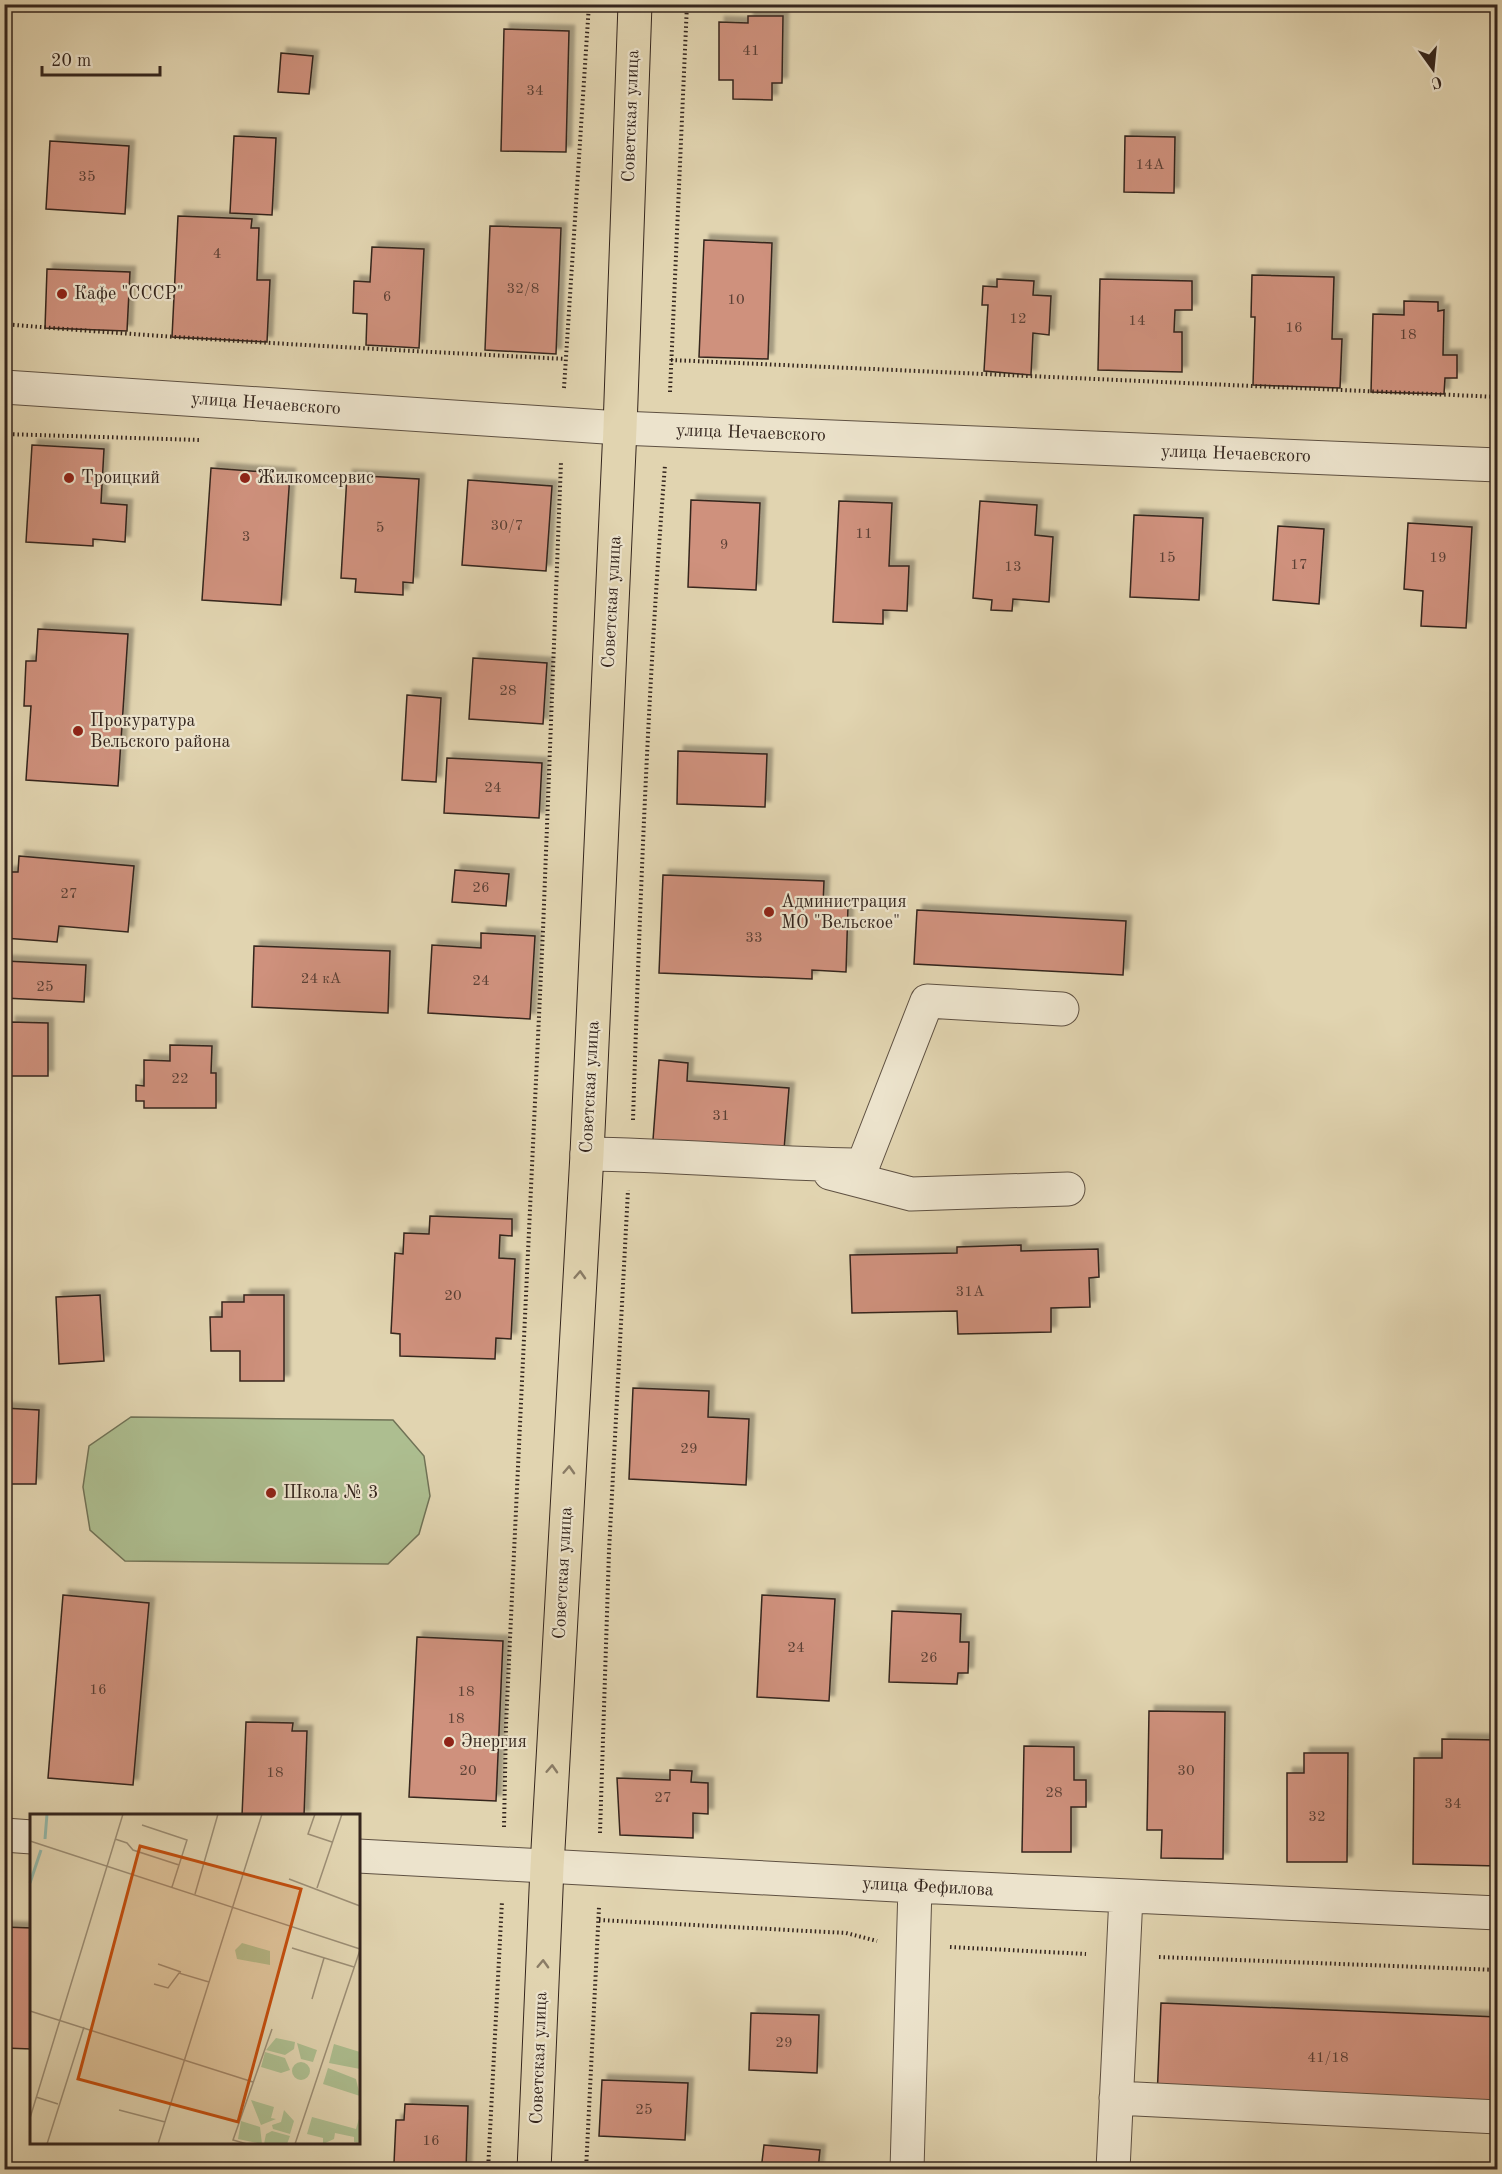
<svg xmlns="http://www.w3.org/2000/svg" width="1502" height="2174" font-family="'Old Standard TT',serif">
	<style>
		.green { fill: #adbe90; stroke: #707256; stroke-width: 1.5 }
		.building { fill: #cf917d; stroke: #34251d; stroke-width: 1.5; filter: url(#shadow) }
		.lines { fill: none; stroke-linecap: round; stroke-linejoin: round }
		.minor-casing { stroke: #5f5142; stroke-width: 35 }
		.major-casing { stroke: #34251d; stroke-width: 35 }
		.path { stroke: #34251d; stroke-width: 4; stroke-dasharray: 1.5 3; stroke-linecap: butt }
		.minor { stroke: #ece3cc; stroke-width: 33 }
		.major { stroke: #e1d4b0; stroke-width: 33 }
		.oneway { stroke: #8a7c66 }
		.poi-dot { fill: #8f2418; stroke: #ece3cc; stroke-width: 2 }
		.labels { text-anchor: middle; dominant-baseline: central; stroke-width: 4.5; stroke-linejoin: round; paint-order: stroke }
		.number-label { font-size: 15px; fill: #5b4035 }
		.street-label { font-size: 18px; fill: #34251d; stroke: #ece3cc }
		.poi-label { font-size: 18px; fill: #34251d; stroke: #ece3cc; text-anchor: start }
		.inset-river { fill: none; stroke: #94b8a9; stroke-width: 3 }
		.inset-road { fill: none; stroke: #9c8e75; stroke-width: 1.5 }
		.view { fill: #c44f0f; fill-opacity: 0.15; stroke: #c44f0f; stroke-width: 3 }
		.inset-edge { fill: none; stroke: #34251d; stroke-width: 3 }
	</style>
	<defs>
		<filter id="shadow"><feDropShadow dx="5.5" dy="-5.5" stdDeviation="1.5" flood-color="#0004"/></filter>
	</defs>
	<rect width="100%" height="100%" fill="#e1d4b0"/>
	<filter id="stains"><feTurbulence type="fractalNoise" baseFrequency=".00333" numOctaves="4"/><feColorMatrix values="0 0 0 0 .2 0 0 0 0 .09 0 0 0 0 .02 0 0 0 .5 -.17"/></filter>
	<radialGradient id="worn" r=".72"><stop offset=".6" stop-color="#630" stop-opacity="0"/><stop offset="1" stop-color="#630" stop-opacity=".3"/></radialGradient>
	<!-- green -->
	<path class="green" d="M131,1417L393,1420L424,1456L430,1496L419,1534L388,1564L125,1561L90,1530L83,1487L89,1446Z"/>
	<!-- building -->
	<path class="building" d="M748,16H783L782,83H772V100L733,99V80H719V22L748,23Z
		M504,29L569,31L566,152L501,151Z
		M281,53L313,56L309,94L278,92Z
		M234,136L276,138L272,215L230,213Z
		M1125,136L1175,137L1174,193L1124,192Z
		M50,141L129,146L125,214L46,209Z
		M178,216L252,219L251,228H259L257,280H270L267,342L172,337Z
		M490,226L561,228L556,354L485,350Z
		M704,240L772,243L768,359L699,357Z
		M372,247L424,249L419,348L366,345L367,314L353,313L354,281L370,282Z
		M47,269L130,272L127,331L45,328Z
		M1252,275L1334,277L1332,339H1342L1340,388L1253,385L1255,317H1251Z
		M997,279L1034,281L1033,295L1051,296L1049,335L1033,333L1031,375L984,371L988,305H982L983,286L997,287Z
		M1100,279L1192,281V310H1175L1174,332H1182V372L1098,370Z
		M1404,301L1438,302V311L1444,310L1443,355H1457V378H1445L1444,394L1371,392L1373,314L1404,315Z
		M32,445L104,449L101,503L127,505L125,542L93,539V546L26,542Z
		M211,468L290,474L281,605L202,600Z
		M347,475L419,479L413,583L403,582V595L355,592L356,579L341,578Z
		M468,480L552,486L546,571L462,565Z
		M691,500L760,503L756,590L688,587Z
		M839,501L892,503L889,566H909L907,611L883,610V624L833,622Z
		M980,501L1037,505L1035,535L1053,537L1049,602L1013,599L1012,611L991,610L992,600L973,598Z
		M1134,515L1203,518L1199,600L1130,597Z
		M1408,523L1472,527L1466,628L1421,626L1423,591L1404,589Z
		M1278,526L1324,529L1319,604L1273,600Z
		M38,629L128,634L118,786L26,780L31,706H24L26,661H36Z
		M473,658L547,663L543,724L469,719Z
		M407,695L441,698L436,782L402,780Z
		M678,751L767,754L765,807L677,804Z
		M447,758L542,763L539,818L444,813Z
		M19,856L134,866L128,932L59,926L57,942L4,938L8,872H18Z
		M455,870L509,874L506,906L452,902Z
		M663,875L824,881L823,905L848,906L846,972L812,970V979L659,973Z
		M917,910L1126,921L1123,975L914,964Z
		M481,933L535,936L530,1019L428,1013L432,945L481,948Z
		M254,946L390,951L388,1013L252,1007Z
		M5,961L86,965L84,1002L4,998Z
		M10,1022L48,1023V1076H10Z
		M170,1045L212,1046L211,1073H216V1108H144V1101H136V1085L144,1086V1060L170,1061Z
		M659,1060L688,1063L687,1081L789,1088L783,1162L652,1153Z
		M430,1216L512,1219V1236L500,1235L499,1258L515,1259L511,1339L496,1338L495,1359L400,1356V1334L391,1333L395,1253L403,1254L404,1233L429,1234Z
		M1021,1245V1251L1098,1249L1099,1277L1089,1278L1090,1307L1051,1308V1332L958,1334L957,1311L852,1313L850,1255L957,1253V1247Z
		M100,1295L104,1361L59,1364L56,1297Z
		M244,1295H284V1381H240V1351H211L210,1317H222V1302H244Z
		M633,1388L709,1391L708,1417L749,1419L746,1485L629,1479Z
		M4,1408L39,1410L36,1484H4Z
		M63,1595L149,1603L133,1785L48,1778Z
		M762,1595L835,1599L829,1701L757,1697Z
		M892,1611L961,1614L960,1642H969L968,1673H958L957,1684L889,1682Z
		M417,1637L503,1641L496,1801L409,1797Z
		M1149,1711L1225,1712L1223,1859L1161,1858L1162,1830H1147Z
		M246,1722L293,1723L292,1731H307L304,1816H242Z
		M1442,1739L1498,1740V1777H1493L1492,1831H1498V1866L1413,1864L1414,1758H1442Z
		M1024,1746L1074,1747V1780H1086V1807H1071V1852H1022Z
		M1304,1753H1348L1347,1862H1287V1773H1304Z
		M670,1770L692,1771L691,1782L708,1783V1814L693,1813V1838L620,1835L617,1778L670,1780Z
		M4,1927L32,1928V2049L4,2048Z
		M1161,2003L1498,2017V2113L1157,2099Z
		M751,2013L819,2015L817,2073L749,2070Z
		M602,2080L688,2083L685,2140L599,2136Z
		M405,2104L468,2106L466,2170H416L417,2164L394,2163L396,2120H404Z
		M764,2145L820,2150L818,2170H761Z"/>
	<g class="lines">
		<defs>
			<path id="minor" d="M4,387L620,428L1498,465
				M587,1154C679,1155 771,1164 863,1165L927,1001L1062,1009
				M830,1173L911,1194L1068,1189
				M4,1835L32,1837
				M358,1856L915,1886L1498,1913
				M1116,2098L1498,2117
				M907,2170L915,1886
				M1113,2170L1126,1896"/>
			<path id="major" d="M534,2170L547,1867L587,1154L620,428L635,4"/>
		</defs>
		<!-- minor casing -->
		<use href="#minor" class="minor-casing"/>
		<!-- major casing -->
		<use href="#major" class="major-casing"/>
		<!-- path -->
		<path class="path" d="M4,324C191,340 378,349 565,359
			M671,360L1498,397
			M564,388L589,4
			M670,392L687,4
			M4,434L199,440
			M633,1120C640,902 648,683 665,465
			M504,1827L506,1725L543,930L561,462
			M600,1833L609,1551L628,1190
			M599,1920L846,1933L877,1941
			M950,1947L1086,1954
			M1159,1957L1498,1970
			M488,2170L502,1901
			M586,2170L599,1907"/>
		<!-- minor -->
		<use href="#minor" class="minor"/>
		<!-- major -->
		<use href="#major" class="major"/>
	</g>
	<!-- one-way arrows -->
	<defs><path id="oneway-chevron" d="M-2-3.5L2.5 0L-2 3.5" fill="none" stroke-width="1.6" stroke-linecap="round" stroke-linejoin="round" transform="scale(1.5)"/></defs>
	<g class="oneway">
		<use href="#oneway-chevron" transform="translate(580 1275) rotate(-87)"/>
		<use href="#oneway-chevron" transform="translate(569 1470) rotate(-87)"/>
		<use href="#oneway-chevron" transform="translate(552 1769) rotate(-87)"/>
		<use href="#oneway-chevron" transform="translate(543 1964) rotate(-88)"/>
	</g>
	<!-- markers -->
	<g class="poi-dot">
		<circle cx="62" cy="294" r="6"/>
		<circle cx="69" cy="478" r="6"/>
		<circle cx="245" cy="478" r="6"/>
		<circle cx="78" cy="731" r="6"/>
		<circle cx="769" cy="912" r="6"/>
		<circle cx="271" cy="1493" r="6"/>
		<circle cx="449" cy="1742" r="6"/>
	</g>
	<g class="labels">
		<!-- number labels -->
		<g class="number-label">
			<text x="751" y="51">41</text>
			<text x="535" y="91">34</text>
			<text x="1150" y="165">14А</text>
			<text x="87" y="177">35</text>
			<text x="217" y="254">4</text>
			<text x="523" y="289">32/8</text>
			<text x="387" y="297">6</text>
			<text x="736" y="300">10</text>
			<text x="1018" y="319">12</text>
			<text x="1137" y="321">14</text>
			<text x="1294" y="328">16</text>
			<text x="1408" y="335">18</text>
			<text x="507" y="526">30/7</text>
			<text x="380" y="528">5</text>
			<text x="864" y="534">11</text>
			<text x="246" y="537">3</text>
			<text x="724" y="545">9</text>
			<text x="1167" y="558">15</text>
			<text x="1438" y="558">19</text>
			<text x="1299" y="565">17</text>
			<text x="1013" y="567">13</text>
			<text x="508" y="691">28</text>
			<text x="493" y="788">24</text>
			<text x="481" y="888">26</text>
			<text x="69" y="894">27</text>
			<text x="754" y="938">33</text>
			<text x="321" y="979">24 кА</text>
			<text x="481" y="981">24</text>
			<text x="45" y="987">25</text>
			<text x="180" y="1079">22</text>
			<text x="721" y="1116">31</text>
			<text x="970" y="1292">31А</text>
			<text x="453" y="1296">20</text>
			<text x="689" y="1449">29</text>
			<text x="796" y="1648">24</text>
			<text x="929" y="1658">26</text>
			<text x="98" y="1690">16</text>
			<text x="466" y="1692">18</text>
			<text x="456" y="1719">18</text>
			<text x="468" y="1771">20</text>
			<text x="1186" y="1771">30</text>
			<text x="275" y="1773">18</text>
			<text x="1054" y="1793">28</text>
			<text x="663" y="1798">27</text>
			<text x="1453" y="1804">34</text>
			<text x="1317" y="1817">32</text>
			<text x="784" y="2043">29</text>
			<text x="1328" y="2058">41/18</text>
			<text x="644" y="2110">25</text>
			<text x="431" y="2141">16</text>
		</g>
		<!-- street labels -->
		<g class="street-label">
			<text transform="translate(631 116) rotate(-88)">Советская улица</text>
			<text transform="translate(266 404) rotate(4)">улица Нечаевского</text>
			<text transform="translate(751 433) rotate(2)">улица Нечаевского</text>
			<text transform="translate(1236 454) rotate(2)">улица Нечаевского</text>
			<text transform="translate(612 602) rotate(-87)">Советская улица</text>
			<text transform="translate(590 1087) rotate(-87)">Советская улица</text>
			<text transform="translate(563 1573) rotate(-87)">Советская улица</text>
			<text transform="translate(928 1887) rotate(3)">улица Фефилова</text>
			<text transform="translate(539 2058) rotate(-88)">Советская улица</text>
		</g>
		<!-- poi labels -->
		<g class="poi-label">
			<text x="74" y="294">Кафе "СССР"</text>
			<text x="81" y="478">Троицкий</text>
			<text x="257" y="478">Жилкомсервис</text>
			<text x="90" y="721">Прокуратура<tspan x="90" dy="21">Вельского района</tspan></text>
			<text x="781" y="902">Администрация<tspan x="781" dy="21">МО "Вельское"</tspan></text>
			<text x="283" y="1493">Школа № 3</text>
			<text x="461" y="1742">Энергия</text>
		</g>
	</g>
	<!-- overview -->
	<g transform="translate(30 1814)">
		<rect width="330" height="330" fill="#e1d4b0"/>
		<path d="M212,129L240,137V151L207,145L205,136ZM246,224L265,228L264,235L255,241L236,236ZM267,229L287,236L283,248L271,245ZM304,230L330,238V255L299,249ZM235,238L255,244L260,256L251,259L231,253ZM262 257a9 9 0 1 1 18 0a9 9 0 1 1-18 0ZM298,254L326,265L330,282L293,270ZM221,286L244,293L241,304L246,305L231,311ZM254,296L264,307L260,320L243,315L242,311L251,308ZM330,301V329L324,328V323L305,319L304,325L293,330V324L277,320L282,303L326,315ZM211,307L230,313L232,330L208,325ZM242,317L260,322L257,330H234L236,320Z" fill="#adbe90"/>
		<path class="inset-river" d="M15,25L17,0M0,69L11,36"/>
		<path class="inset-road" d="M285,0L278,20L302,28M112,11L157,26L142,73M85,25L97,29L103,36L149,51M0,27L330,135M259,65L330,92M287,74L312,0M165,80L188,0M262,134L324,153M128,150L151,158M124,170L138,174L149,159L179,168M282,185L294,144M0,197L223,268M6,283L28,290M89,296L135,308M0,304L93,0M17,330L54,213M128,330L232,0M217,330L203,326L242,215M265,330L330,136"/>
		<path class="view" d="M110,32L271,75L208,308L48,265Z"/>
		<rect width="330" height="330" class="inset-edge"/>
	</g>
	<!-- margin -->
	<rect width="1502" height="2174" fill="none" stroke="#e1d4b0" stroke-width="24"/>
	<rect x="6" y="6" width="1490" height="2162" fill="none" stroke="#34251d" stroke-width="3"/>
	<rect x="12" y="12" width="1478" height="2150" fill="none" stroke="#34251d" stroke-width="1.5"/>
	<!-- north arrow -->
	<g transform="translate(1433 69) rotate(165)" stroke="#ece3cc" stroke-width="4.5" paint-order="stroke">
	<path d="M0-4.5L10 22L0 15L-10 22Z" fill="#34251d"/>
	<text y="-9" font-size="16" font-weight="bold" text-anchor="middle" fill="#34251d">С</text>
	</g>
	<!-- scale -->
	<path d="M42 66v9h118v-9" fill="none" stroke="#34251d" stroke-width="3"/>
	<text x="51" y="66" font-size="18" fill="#34251d" stroke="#ece3cc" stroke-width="4.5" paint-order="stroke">20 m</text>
	<rect width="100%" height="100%" filter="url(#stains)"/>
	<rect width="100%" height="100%" fill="url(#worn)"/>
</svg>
